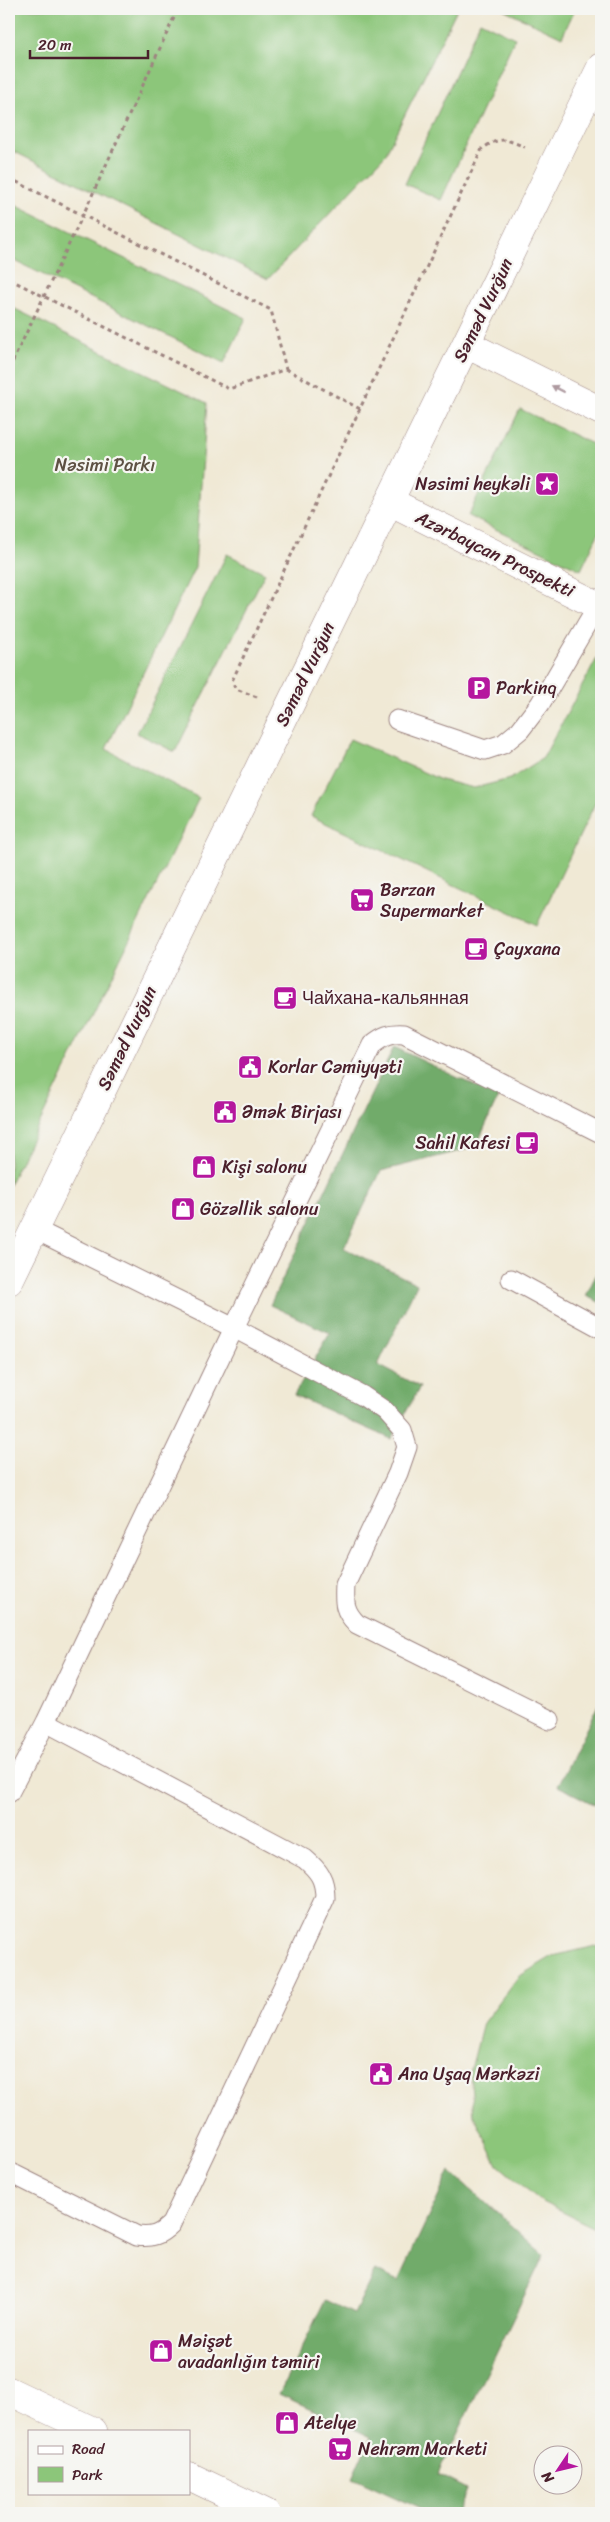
<svg xmlns="http://www.w3.org/2000/svg" width="610" height="2522" font-family="Sriracha,sans-serif">
	<style>
		.green { fill: #8cc67a; stroke: #6b7252 }
		.forest { fill: #71ab6a; stroke: #5e654a }
		.lines { fill: none; stroke-linecap: round; stroke-linejoin: round }
		.service-casing { stroke: #9d8480; stroke-width: 21 }
		.minor-casing { stroke: #9d8480; stroke-width: 29 }
		.secondary-casing { stroke: #9d8480; stroke-width: 29 }
		.path { stroke: #9d8480; stroke-width: 3; stroke-dasharray: 4 4; stroke-linecap: butt }
		.service { stroke: #fff; stroke-width: 19 }
		.minor { stroke: #fff; stroke-width: 28 }
		.secondary { stroke: #fff; stroke-width: 28 }
		.oneway { fill: #ae9aa0 }
		.labels { text-anchor: middle; dominant-baseline: central; stroke-width: 4.5; stroke-linejoin: round; paint-order: stroke }
		.street-label { font-size: 18px; fill: #4a1f2b; stroke: #f6f6f2 }
		.park-label { font-size: 18px; fill: #5e5143; stroke: #f6f6f2 }
		.poi-label { font-size: 18px; fill: #4a1f2b; stroke: #f6f6f2; text-anchor: start }
	</style>
	<rect width="100%" height="100%" fill="#f6f6f2"/>
	<filter id="ink" filterUnits="userSpaceOnUse"><feTurbulence type="fractalNoise" baseFrequency=".02" numOctaves="2"/><feDisplacementMap in="SourceGraphic" scale="10" xChannelSelector="R" yChannelSelector="G"/><feConvolveMatrix kernelMatrix="1 2 1 2 8 2 1 2 1" color-interpolation-filters="sRGB"/></filter>
	<filter id="wash" filterUnits="userSpaceOnUse"><feTurbulence type="fractalNoise" baseFrequency=".0096" numOctaves="4" result="noise"/><feDisplacementMap in="SourceGraphic" scale="20" xChannelSelector="R" yChannelSelector="G"/><feGaussianBlur stdDeviation="1.12" result="paint"/><feColorMatrix in="noise" values="0 0 0 0 0 0 0 0 0 0 0 0 0 0 0 0 0 1.4 0 .05"/><feComposite in="paint" operator="in"/></filter>
	<g filter="url(#wash)">
		<rect width="100%" height="100%" fill="#f0e9d5"/>
		<!-- green -->
		<path class="green" d="M9,9H457L385,155L268,279L9,149Z
			M503,9H575L562,37Z
			M480,21L515,38L441,200L405,184Z
			M9,202L246,318L224,363L9,258Z
			M9,306L207,403L195,567L106,749L199,798L9,1185Z
			M520,409L601,448V528L581,570L468,516Z
			M227,554L265,573L175,752L137,733Z
			M601,651V791L537,925L311,816L350,739L441,780L474,788L510,779L543,758Z
			M596,1946L601,1947V2231L542,2202L498,2165L474,2116L470,2073L483,2023L518,1977L553,1956Z"/>
		<!-- forest -->
		<path class="forest" d="M394,1047L498,1097L476,1147L381,1171L344,1248L417,1284L378,1365L420,1387L391,1439L294,1395L330,1333L270,1305Z
			M601,1264V1303L586,1296Z
			M601,1699V1808L558,1786Z
			M450,2171L544,2255L438,2474L467,2489L457,2513H429L353,2478L371,2437L279,2394L325,2300L354,2314L375,2270L398,2281Z"/>
	</g>
	<g filter="url(#ink)">
		<g class="lines">
			<defs>
				<path id="service" d="M397,720L485,750L503,744L520,730L540,704L598,605
					M34,1229L234,1328L372,1045C383,1036 390,1033 404,1034L601,1133
					M511,1279L601,1328
					M9,1793L46,1722L234,1328L363,1396L385,1411L402,1430L407,1447L398,1473L345,1585C344,1603 344,1611 357,1624L550,1720
					M9,2172L137,2236C152,2238 160,2235 171,2224L325,1898C325,1879 319,1871 305,1859L46,1722"/>
				<path id="minor" d="M9,2391L93,2431
					M189,2476L266,2513"/>
				<path id="secondary" d="M466,344L601,411
					M389,501L601,607
					M9,1281L601,67"/>
			</defs>
			<!-- service casing -->
			<use href="#service" class="service-casing"/>
			<!-- minor casing -->
			<use href="#minor" class="minor-casing"/>
			<!-- secondary casing -->
			<use href="#secondary" class="secondary-casing"/>
			<!-- path -->
			<path class="path" d="M9,178L271,310L286,369L229,389L9,279
				M9,369L83,215L178,9
				M286,369L360,409
				M257,697L236,689L232,681L482,149C500,136 506,139 525,147"/>
			<!-- service -->
			<use href="#service" class="service"/>
			<!-- minor -->
			<use href="#minor" class="minor"/>
			<!-- secondary -->
			<use href="#secondary" class="secondary"/>
		</g>
		<!-- one-way arrows -->
		<defs><path id="oneway-solid" d="M-6-.8H1V-3.2L6.5 0L1 3.2V.8H-6Z" transform="scale(1.25)"/></defs>
		<use class="oneway" href="#oneway-solid" transform="translate(558 389) rotate(-153)"/>
	</g>
	<!-- icons -->
	<defs>
		<symbol id="sight-square" viewBox="-11 -11 22 22"><rect x="-9" y="-9" width="18" height="18" rx="4" fill="#b5179e" stroke="#f6f6f2"/><path d="M0-6L1.8-2.2L6-1.7L2.9 1.2L3.7 5.4L0 3.3L-3.7 5.4L-2.9 1.2L-6-1.7L-1.8-2.2Z" fill="#fff"/></symbol>
		<symbol id="parking-square" viewBox="-11 -11 22 22"><rect x="-9" y="-9" width="18" height="18" rx="4" fill="#b5179e" stroke="#f6f6f2"/><path d="M-3.5-5.5H1a3.5 3.5 0 0 1 0 7H-1V5.5H-3.5ZM-1-3.4V-.6H.8a1.4 1.4 0 0 0 0-2.8Z" fill="#fff"/></symbol>
		<symbol id="supermarket-square" viewBox="-11 -11 22 22"><rect x="-9" y="-9" width="18" height="18" rx="4" fill="#b5179e" stroke="#f6f6f2"/><path d="M-6-5.5h2.5l.6 2H6L4.5 2H-2.5L-4.4-4H-6ZM-1.5 3.2a1.3 1.3 0 1 0 .1 0ZM3 3.2a1.3 1.3 0 1 0 .1 0Z" fill="#fff"/></symbol>
		<symbol id="cafe-square" viewBox="-11 -11 22 22"><rect x="-9" y="-9" width="18" height="18" rx="4" fill="#b5179e" stroke="#f6f6f2"/><path d="M-5.5-4.5H6V0H3Q3 3.5 0 3.5H-2.5Q-5.5 3.5-5.5 0ZM3-3.2v2h1.7v-2ZM-6 4.5H4V6H-6Z" fill="#fff"/></symbol>
		<symbol id="civic-square" viewBox="-11 -11 22 22"><rect x="-9" y="-9" width="18" height="18" rx="4" fill="#b5179e" stroke="#f6f6f2"/><path d="M-.6-6.5H3V-4.5H.6V-3L4-1V1h2V6H-6V1h2V-1L-.6-3ZM-1.2 2.5V6h2.4V2.5Z" fill="#fff"/></symbol>
		<symbol id="shop-square" viewBox="-11 -11 22 22"><rect x="-9" y="-9" width="18" height="18" rx="4" fill="#b5179e" stroke="#f6f6f2"/><path d="M-5-2.5h2.3a2.7 3.5 0 0 1 5.4 0H5L5.5 6h-11ZM-1.5-2.5h3a1.5 2.3 0 0 0-3 0Z" fill="#fff"/></symbol>
	</defs>
	<g fill-rule="evenodd">
		<use href="#sight-square" x="533" y="470" width="28" height="28"/>
		<use href="#parking-square" x="465" y="674" width="28" height="28"/>
		<use href="#supermarket-square" x="348" y="886" width="28" height="28"/>
		<use href="#cafe-square" x="462" y="935" width="28" height="28"/>
		<use href="#cafe-square" x="271" y="984" width="28" height="28"/>
		<use href="#civic-square" x="236" y="1053" width="28" height="28"/>
		<use href="#civic-square" x="211" y="1098" width="28" height="28"/>
		<use href="#cafe-square" x="513" y="1129" width="28" height="28"/>
		<use href="#shop-square" x="190" y="1153" width="28" height="28"/>
		<use href="#shop-square" x="169" y="1195" width="28" height="28"/>
		<use href="#civic-square" x="367" y="2060" width="28" height="28"/>
		<use href="#shop-square" x="147" y="2337" width="28" height="28"/>
		<use href="#shop-square" x="273" y="2409" width="28" height="28"/>
		<use href="#supermarket-square" x="326" y="2435" width="28" height="28"/>
	</g>
	<g class="labels">
		<!-- street labels -->
		<g class="street-label">
			<text transform="translate(483 310) rotate(-64)">Səməd Vurğun</text>
			<text transform="translate(495 554) rotate(26)">Azərbaycan Prospekti</text>
			<text transform="translate(305 674) rotate(-64)">Səməd Vurğun</text>
			<text transform="translate(127 1038) rotate(-64)">Səməd Vurğun</text>
		</g>
		<!-- park labels -->
		<g class="park-label">
			<text x="105" y="465">Nəsimi Parkı</text>
		</g>
		<!-- poi labels -->
		<g class="poi-label">
			<text x="530" y="484" text-anchor="end">Nəsimi heykəli</text>
			<text x="496" y="688">Parkinq</text>
			<text x="380" y="890">Bərzan<tspan x="380" dy="21">Supermarket</tspan></text>
			<text x="494" y="949">Çayxana</text>
			<text x="302" y="998">Чайхана-кальянная</text>
			<text x="268" y="1067">Korlar Cəmiyyəti</text>
			<text x="242" y="1112">Əmək Birjası</text>
			<text x="510" y="1143" text-anchor="end">Sahil Kafesi</text>
			<text x="222" y="1167">Kişi salonu</text>
			<text x="200" y="1209">Gözəllik salonu</text>
			<text x="398" y="2074">Ana Uşaq Mərkəzi</text>
			<text x="178" y="2341">Məişət<tspan x="178" dy="21">avadanlığın təmiri</tspan></text>
			<text x="304" y="2423">Atelye</text>
			<text x="358" y="2449">Nehrəm Marketi</text>
		</g>
	</g>
	<!-- margin -->
	<rect width="610" height="2522" fill="none" stroke="#f6f6f2" stroke-width="30"/>
	<!-- legend -->
	<rect x="28" y="2430" width="162" height="65" fill="#f6f6f2" stroke="#b1a0a2"/>
	<rect x="38" y="2446" width="25" height="8" fill="#ffffff" stroke="#b1a0a2"/>
	<text x="72" y="2454" font-size="15" fill="#4a1f2b">Road</text>
	<rect x="38" y="2467" width="25" height="15" fill="#8cc67a" stroke="#b1a0a2"/>
	<text x="72" y="2480" font-size="15" fill="#4a1f2b">Park</text>
	<!-- north arrow -->
	<g transform="translate(558 2470) rotate(235)"><circle r="24" fill="#f6f6f2" stroke="#b1a0a2"/>
	<path d="M0-4L9 19L0 12L-9 19Z" fill="#b5179e"/>
	<text y="-8" font-size="14" font-weight="bold" text-anchor="middle" fill="#4a1f2b">N</text>
	</g>
	<!-- scale -->
	<path d="M30 50v8h118v-8" fill="none" stroke="#4a1f2b" stroke-width="2.5"/>
	<text x="38" y="50" font-size="15" fill="#4a1f2b" stroke="#f6f6f2" stroke-width="4" paint-order="stroke">20 m</text>
</svg>
